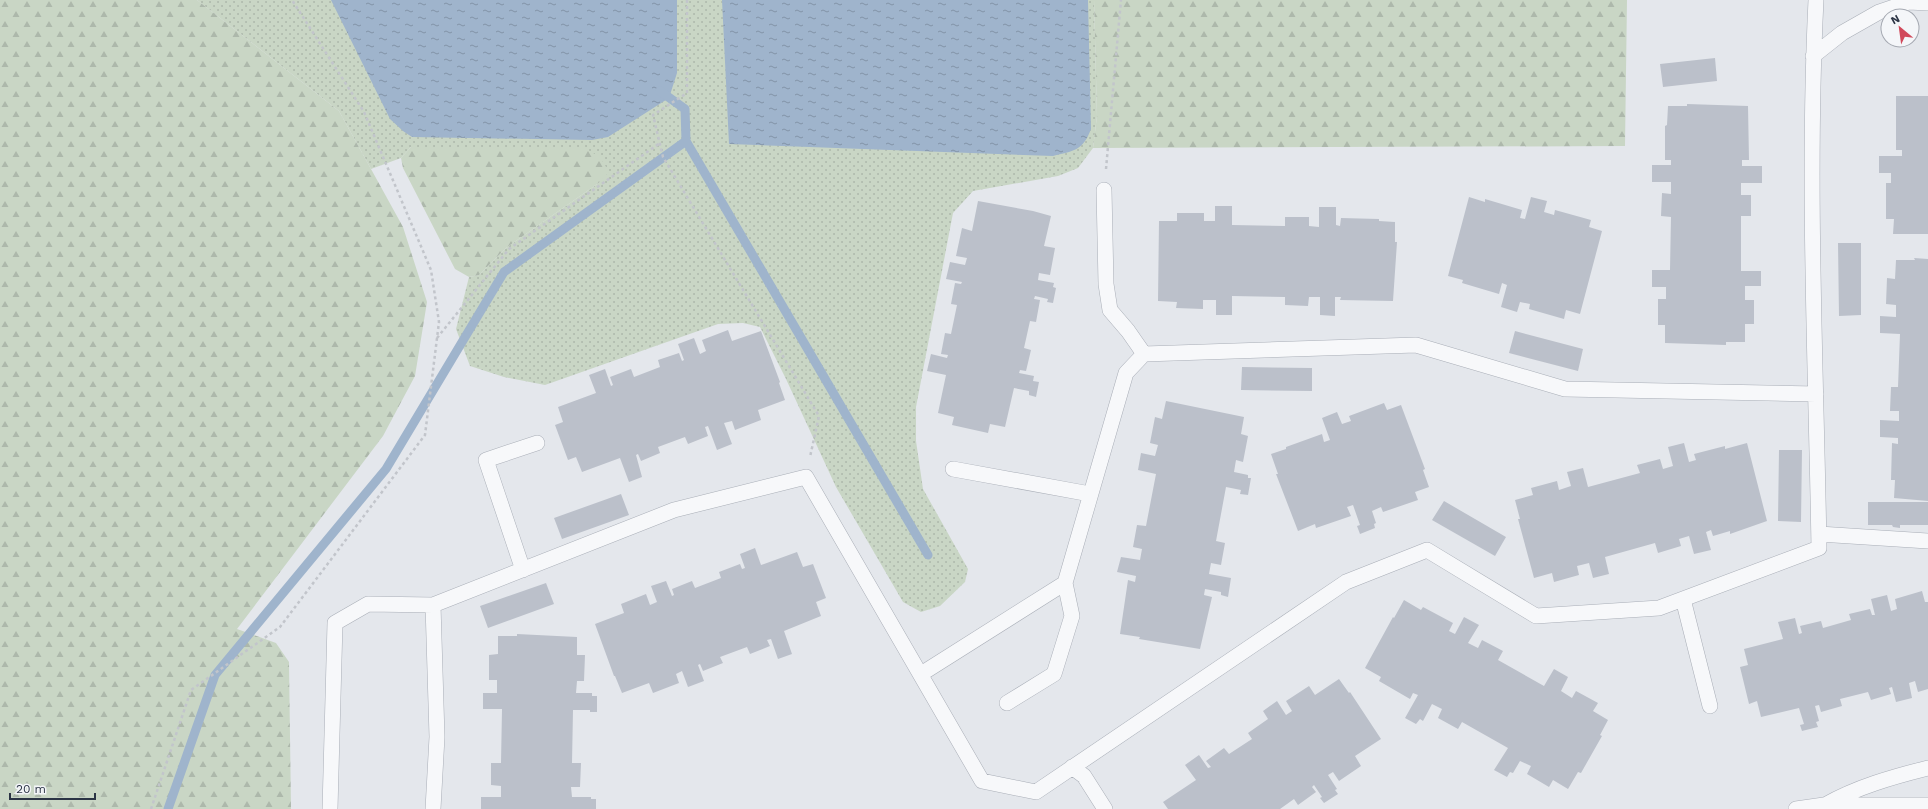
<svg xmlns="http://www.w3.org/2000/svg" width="1928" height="809" font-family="'Work Sans',sans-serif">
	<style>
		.grass { fill: url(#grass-dots) }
		.forest { fill: url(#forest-firs) }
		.water { fill: url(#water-ripples) }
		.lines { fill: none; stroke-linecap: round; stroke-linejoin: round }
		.stream { stroke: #9fb4cc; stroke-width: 9 }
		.building { fill: #bbc0ca }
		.lane-casing { stroke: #a9aeb7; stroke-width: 16 }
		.path { stroke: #c2c5cb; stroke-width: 2.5; stroke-dasharray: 3 3; stroke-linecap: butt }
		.lane { stroke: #f7f8fa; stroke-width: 15 }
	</style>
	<defs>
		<pattern id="grass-dots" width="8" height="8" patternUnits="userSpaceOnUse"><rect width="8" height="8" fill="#c9d6c5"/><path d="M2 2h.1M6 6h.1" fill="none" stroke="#adb8ab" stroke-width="1.8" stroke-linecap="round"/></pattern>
		<pattern id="forest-firs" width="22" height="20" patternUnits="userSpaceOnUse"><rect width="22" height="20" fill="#c9d6c5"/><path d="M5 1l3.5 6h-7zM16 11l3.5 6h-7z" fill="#adb8ab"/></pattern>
		<pattern id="water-ripples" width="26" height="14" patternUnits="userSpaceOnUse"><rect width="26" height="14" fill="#9fb4cc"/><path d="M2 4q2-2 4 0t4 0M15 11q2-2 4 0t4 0" fill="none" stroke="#8293a7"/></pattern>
	</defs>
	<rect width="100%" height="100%" fill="#e4e7ec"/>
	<!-- grass -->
	<path class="grass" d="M197,0H1094L1097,116L1093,148L1078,168L1058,176L973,191L953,213L916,407V441L923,489L968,569L965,582L940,606L921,612L903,602L836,487L786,379L760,327L743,323L718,324L545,385L504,377L470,366L456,329L469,277L479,275L506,248L600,182L411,147L401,158L371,169L339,111Z"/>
	<!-- forest -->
	<path class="forest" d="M0,0H197L339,111L403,227L427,302L415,376L383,436L237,629L276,643L289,662L291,809H0Z
		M1094,0H1627L1625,146L1093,148L1097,116Z
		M411,147L586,149L600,157L609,172L600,182L506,248L479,275L469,277L455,269L403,168L401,158Z"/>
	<!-- water -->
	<path class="water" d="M331,0H677V73L669,98L608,137L592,140L412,137L403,131L390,119Z
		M722,0H1088L1091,129C1083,151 1073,151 1053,156L729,144Z"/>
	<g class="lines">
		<!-- stream -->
		<path class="stream" d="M660,91L685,109L686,141L928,555
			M168,809L215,675L386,469L504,272L686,141"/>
	</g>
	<!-- building -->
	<path class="building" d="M1715,58L1717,81L1663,87L1660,64Z
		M1896,96H1928V234H1893L1894,219H1886V183H1891V173H1879V156H1902V150H1896Z
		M1687,104L1748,106L1749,160H1742V166H1762V183H1741V195H1751V216H1741V271H1761V286H1745V300H1754V324H1745V342H1726V345L1665,343V325H1658V299H1666V287H1652V270H1670L1671,217L1661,216L1662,193L1671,194V182H1652V165H1671V160H1665V126L1667,125L1668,106H1687Z
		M1469,197L1485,202V199L1522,210L1520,218L1525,219L1531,197L1547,201L1544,212L1554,215L1555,210L1591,220L1589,227L1602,231L1580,314L1566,310L1564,319L1529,309L1530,304L1520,302L1517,312L1501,307L1507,285L1502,283L1499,294L1462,283L1463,280L1448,276Z
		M978,201L1033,211L1051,216L1044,246L1055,248L1050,275L1039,273L1038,280L1054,283L1053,287L1056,288L1053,303L1047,302L1048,299L1035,296L1034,299L1040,300L1036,322L1030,321L1024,348L1031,350L1026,371L1020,370L1019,373L1034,376L1033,381L1039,382L1036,397L1029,395V391L1014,388L1005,427L990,424L988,433L952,425L954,417L938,413L946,375L927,371L931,354L947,358L948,355L941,354L945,333L951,334L957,305L951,304L955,283L961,284L962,282L946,279L950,262L965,265L967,258L956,256L962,228L972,231Z
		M1215,206H1232V225L1285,226V217H1309V226L1319,227V207H1336V225L1340,226L1341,218L1379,219V221L1395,222V242H1397L1393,301L1340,300L1341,297H1335V316L1320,315V297H1309L1308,306L1285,305V297L1232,296V315H1216V300H1203V309L1176,308L1177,302L1158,301L1159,221H1177V213H1204V221H1215Z
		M1838,243H1861V315L1839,316Z
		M1914,258L1928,259V501L1894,498L1895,480H1891L1892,443L1898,444V438L1880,437V420L1899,421V411H1890L1891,387H1898L1900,334L1880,333V316L1896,317V305L1886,304L1887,278L1895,279L1896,260H1915Z
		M728,330L732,341L761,331L780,382L779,383L785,400L758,410L761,420L735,430L732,421L724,423L732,444L717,450L708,426L705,427L708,436L688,444L685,437L658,447L660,453L641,461L638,454L636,455L642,477L629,482L620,458L582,472L576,457L568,460L555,425L563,422L558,407L596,393L589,375L605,369L611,386L613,385L610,377L631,369L634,377L660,367L658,360L679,353L682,361L684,360L678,344L694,338L700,354L706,351L702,340Z
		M1515,331L1583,349L1578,371L1509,353Z
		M1242,367L1312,368V391L1241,390Z
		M1166,401L1244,417L1241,434L1248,436L1243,462L1236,460L1234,472L1248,475V478H1251L1248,495L1240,494L1241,490L1226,487L1216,541L1225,543L1221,565L1211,563L1209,574L1231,578L1228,597L1221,595V592L1205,589L1204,595L1212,597L1200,649L1139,639L1140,637L1120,634L1128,580L1135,582L1136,576L1117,572L1121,557L1140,560L1142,549L1133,547L1137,525L1146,526L1156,474L1138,470L1141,453L1155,456L1158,445L1150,443L1155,417L1162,419Z
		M1384,403L1387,410L1401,405L1425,469L1423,470L1429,487L1415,492L1418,500L1383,512L1381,507L1372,511L1376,523L1374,524L1375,528L1360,534L1357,526L1360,525L1353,505L1347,507L1351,516L1316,528L1315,524L1298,531L1276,474H1278L1271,454L1286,449V447L1322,434L1324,442L1330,440L1322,418L1337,412L1342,424L1351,421L1349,416Z
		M1684,443L1689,462L1696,460L1694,454L1725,446V449L1747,443L1767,521L1730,534V531L1713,536L1711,530L1706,532L1711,550L1694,554L1689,536L1679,539L1681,546L1658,553L1655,543L1605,557L1609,574L1593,578L1589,563L1577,566L1579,575L1554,582L1552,573L1534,578L1518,519H1520L1515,500L1533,495L1531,488L1557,481L1559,490L1571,486L1567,472L1583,468L1588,487L1640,473L1637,465L1660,459L1663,469L1673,466L1668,447Z
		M1779,450H1802L1801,522L1778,521Z
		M621,494L629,515L562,539L554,518Z
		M1444,501L1506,537L1495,556L1432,520Z
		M1868,502H1928V525H1900V528L1893,527L1892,525H1868Z
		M755,548L761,565L797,552L803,567L813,564L826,598L816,602L821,616L784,631L792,654L778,659L771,639L767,640L770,646L750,654L747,647L720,657L723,663L703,671L700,664L698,665L704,681L688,687L682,671L676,674L679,683L653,693L649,683L622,693L615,676H614L595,624L624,613L621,604L646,594L650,605L657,602L651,586L666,581L672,596L674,595L672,589L692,581L695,588L721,578L719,572L740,564L742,569L745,568L740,554Z
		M546,583L554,604L488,628L480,606Z
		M1922,591L1925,602H1928V689L1918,692L1915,681L1909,683L1912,698L1896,702L1892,687L1889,688L1891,694L1871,700L1868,692L1840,699L1842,706L1821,712L1819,705L1815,706L1819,721L1816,722L1818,727L1802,731L1800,725L1804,724L1799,708L1761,717L1757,701L1749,704L1740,667L1748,665L1744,649L1783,639L1778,622L1795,618L1799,634L1802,633L1800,626L1821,621L1823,628L1851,620L1849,614L1870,609L1872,615H1875L1871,599L1887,595L1891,611L1897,609L1895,599Z
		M1404,600L1421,610L1423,607L1453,623L1449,631L1455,634L1464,617L1479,625L1468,643L1478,648L1482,640L1503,651L1498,660L1544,686L1554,669L1568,677L1561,691L1572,698L1576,691L1598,703L1593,711L1608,720L1600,735L1602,736L1581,773L1578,772L1568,789L1553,780L1549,787L1527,774L1531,766L1520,761L1513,773L1510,772L1507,777L1494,770L1508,748L1462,722L1458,729L1438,718L1442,709L1432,704L1423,721L1420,719L1416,724L1405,718L1418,695L1413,693L1410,699L1379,681L1381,677L1365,668L1393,617L1394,618Z
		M517,634L577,637V655H585L584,681H577L576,693H592V696H597V712H590V710H573L572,763H581L580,787H571L572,797H591V799H596V809H481V797H501V786L491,785V763H501L502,709H483V693H497V680H489V655L498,654V636H517Z
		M1339,679L1349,693L1350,692L1381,739L1355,756L1361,766L1339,781L1333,772L1328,775L1337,789L1335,790L1338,794L1324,803L1320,798L1322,797L1314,785L1312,787L1316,792L1298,805L1294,799L1280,809H1168L1163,802L1196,780L1185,765L1199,755L1208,768L1211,767L1206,761L1224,748L1229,754L1252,739L1248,733L1268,719L1263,711L1277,701L1286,715L1292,711L1286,701L1309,686L1315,695Z"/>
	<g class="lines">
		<defs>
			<path id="lane" d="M1813,56L1842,33L1879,12L1909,2L1928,3
				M1104,190L1106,284L1110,310L1128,331L1144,354
				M953,469L1090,494
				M1819,534L1928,541
				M523,570L486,460L537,443
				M1683,599L1710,706
				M433,605L437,737L433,809
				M921,674L1065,583L1126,373L1144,354L1416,345L1565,389L1816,394
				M1007,703L1054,674L1072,616L1065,583
				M1072,767L1084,776L1105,809
				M1825,805C1857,787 1892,777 1928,768
				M330,809L335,623L368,604L433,605L674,510L806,477L982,781L1036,792L1346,582L1427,550L1536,616L1659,608L1819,548C1816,365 1807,182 1816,0
				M1796,809L1824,805H1928"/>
		</defs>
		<!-- lane casing -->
		<use href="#lane" class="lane-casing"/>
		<!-- path -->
		<path class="path" d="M687,0V93L653,115L663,157L819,416L810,457
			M1106,169L1121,0
			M437,338L509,249L660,143
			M151,809L191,690L280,627L425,435L439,322L431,270L364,112L292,0"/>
		<!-- lane -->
		<use href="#lane" class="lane"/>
	</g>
	<!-- north arrow -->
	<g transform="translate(1900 28) rotate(331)"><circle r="19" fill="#f4f6f9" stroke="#a4a8b1"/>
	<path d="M0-3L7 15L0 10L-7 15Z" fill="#d1495b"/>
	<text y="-6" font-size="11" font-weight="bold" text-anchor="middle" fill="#2b3445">N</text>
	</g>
	<!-- scale -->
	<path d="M10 793v6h85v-6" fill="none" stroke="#2b3445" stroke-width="2"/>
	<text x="16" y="793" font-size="12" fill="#2b3445" stroke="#f4f6f9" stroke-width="3" paint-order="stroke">20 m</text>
</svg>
